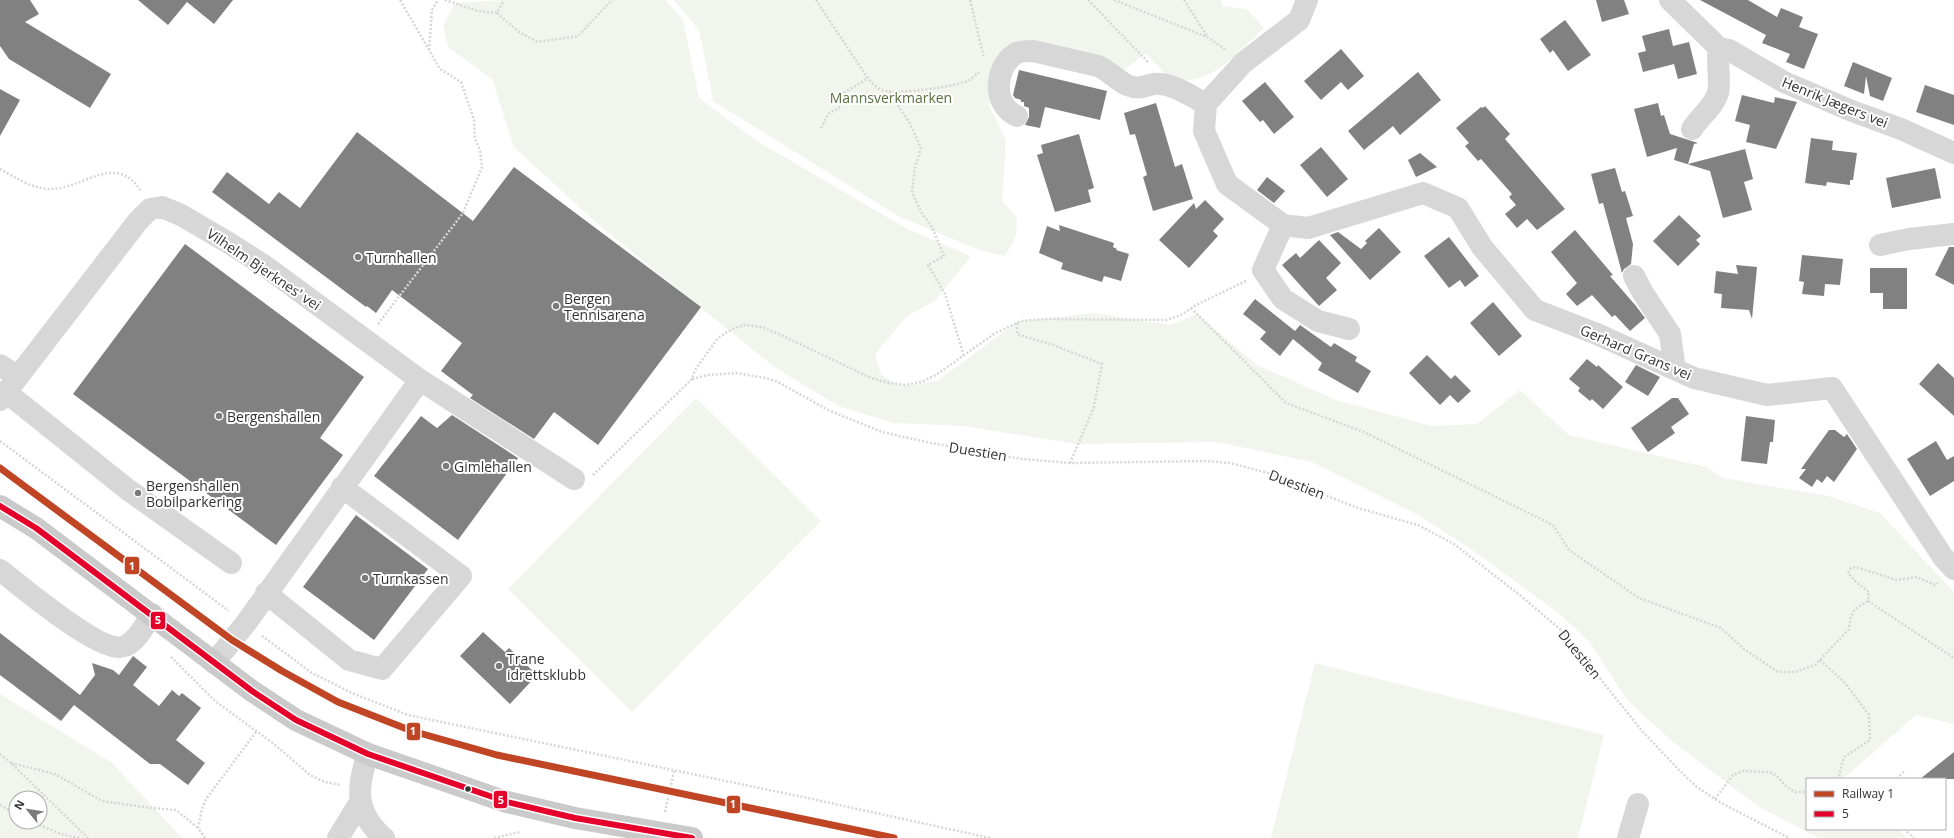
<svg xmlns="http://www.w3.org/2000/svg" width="1954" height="838" font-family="'Open Sans',sans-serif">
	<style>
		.green { fill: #f1f5ed; fill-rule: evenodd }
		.building { fill: #818181 }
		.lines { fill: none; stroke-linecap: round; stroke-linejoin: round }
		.path { stroke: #d6d6d6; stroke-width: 2.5; stroke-dasharray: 2 2; stroke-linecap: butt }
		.minor { stroke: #d7d7d7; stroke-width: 22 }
		.major { stroke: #cacaca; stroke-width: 22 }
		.tram { stroke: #bebebe; stroke-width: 1 }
		.bus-1-casing { stroke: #fff; stroke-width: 9 }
		.bus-1 { stroke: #e4002b; stroke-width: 6 }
		.rail-1-casing { stroke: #fff; stroke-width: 10 }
		.rail-1 { stroke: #bf4525; stroke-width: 7 }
		.poi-dot { fill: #7a7a7a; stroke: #fff; stroke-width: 1.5 }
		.bus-dot { fill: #333; stroke: #fff; stroke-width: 1.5 }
		.labels { text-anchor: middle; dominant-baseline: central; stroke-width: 4; stroke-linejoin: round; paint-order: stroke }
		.park-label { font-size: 14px; fill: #56703f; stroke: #fff }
		.street-label { font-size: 14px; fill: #333; stroke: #fff }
		.poi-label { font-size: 14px; fill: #333; stroke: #fff; text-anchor: start }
		.line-badge { stroke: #fff; stroke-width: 1.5 }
		.badge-label { font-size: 11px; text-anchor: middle; font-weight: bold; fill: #fff }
	</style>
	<rect width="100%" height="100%" fill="#fff"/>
	<!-- green -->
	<path class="green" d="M504,0H665L683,20L699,98L755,140L909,230L971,256L936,300L907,316L875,354L881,375L902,386L937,381L1017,322L1094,313L1171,325L1197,314L1257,365L1336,400L1432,426L1477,424L1520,390L1569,435L1706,467L1723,478L1828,496L1880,513L1954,592V724L1916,715L1843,779H1807V829H1899L1907,838H1819L1759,807L1673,742L1627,700L1589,641L1557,612L1471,549L1413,512L1312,462L1217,442L1077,444L963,426L894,423L838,406L773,366L599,225L514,147L492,79L448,47L443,25L455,3Z
		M674,0H1222V6L1247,9L1264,28C1245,45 1220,75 1195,79C1186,81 1178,79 1170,78L1145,53L1121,73L1018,45L990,94L989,106L1006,140L1002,201L1017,218L1016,236L1005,256L982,251L900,217L713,101L699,30Z
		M696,398L821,521L632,712L508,589Z
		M1315,663L1604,735L1578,838H1271Z
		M0,694L112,763L182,838H0ZM16,798H40V822H16Z"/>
	<!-- building -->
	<path class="building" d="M0,0H30L39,14L25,22L111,74L90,108L9,59L0,46Z
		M138,0H233L214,24L187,2L168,25Z
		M1596,0H1624L1629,14L1602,22Z
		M1700,0H1748L1777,17L1781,8L1803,17L1799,27L1818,34L1804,69L1786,62L1790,54L1762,43L1766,35Z
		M1565,20L1591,55L1568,71L1553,50L1550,53L1540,39Z
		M1669,29L1673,46L1689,42L1697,74L1678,79L1674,64L1643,72L1638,53L1646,51L1642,36Z
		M1341,49L1364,76L1348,90L1341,82L1321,100L1304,81Z
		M1853,62L1892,78L1883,101L1870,96L1866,76L1864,94L1844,86Z
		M1019,70L1107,91L1100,120L1045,107L1040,128L1025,125L1029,117V108L1024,106V102H1021V100L1015,98L1013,95Z
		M1418,72L1441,100L1400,135L1393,126L1364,150L1348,131Z
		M1265,82L1294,117L1274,134L1263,120L1260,122L1242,101Z
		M1925,85L1954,95V125L1916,112Z
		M0,89L20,100L0,136Z
		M1742,95L1774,103L1775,97L1797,102L1776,149L1746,142L1750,125L1735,121Z
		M1156,103L1175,167L1182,164L1193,199L1153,211L1143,177L1147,175L1135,134L1130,135L1124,113Z
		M1658,103L1661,116L1664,115L1670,134L1698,143L1694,144L1688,164L1745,149L1753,179L1744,182L1752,210L1723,218L1710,171L1674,160L1677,148L1647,157L1634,109Z
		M1485,106L1510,134L1505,139L1565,209L1537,230L1527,219L1517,228L1505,214L1516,205L1509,197L1512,194L1481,159L1478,161L1465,146L1469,143L1456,128L1481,107L1483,108Z
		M357,132L473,221L514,167L701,307L598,445L554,412L534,439L470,398L473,395L441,371L462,343L392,290L376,313L367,306L366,307L212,192L227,172L269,204L279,192L300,208Z
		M1079,134L1094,188L1088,190L1091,202L1055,212L1037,155L1043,153L1041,145Z
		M1811,138L1833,141L1832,150L1857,153L1853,180H1850V185L1827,182L1826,186L1805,183Z
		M1321,147L1348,179L1327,197L1300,165Z
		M1420,153L1437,167L1416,177L1408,160Z
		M1615,168L1622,192L1625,191L1633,216L1626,218L1633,244L1631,264L1624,269L1622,273L1603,203L1599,204L1591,174Z
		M1935,168L1941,198L1892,208L1886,178Z
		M1267,177L1285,191L1274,203L1257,190Z
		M1205,200L1224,219L1213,231L1218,236L1189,268L1159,240L1194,203L1196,209Z
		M1679,215L1701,236L1696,240L1700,244L1678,266L1653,241Z
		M1059,225L1114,243L1113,247L1117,249L1116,250L1129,254L1121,281L1104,276L1102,282L1061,269L1063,263L1039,253L1047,226L1060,231Z
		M1379,228L1401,252L1370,280L1330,235L1338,232L1361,249L1367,243L1365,241Z
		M1575,230L1613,275L1610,276L1636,306L1645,318L1630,331L1615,315L1612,317L1592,295L1577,306L1566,294L1577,283L1551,252Z
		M1449,237L1479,276L1465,287L1460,280L1449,288L1424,256Z
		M1319,240L1341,263L1326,278L1337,290L1319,306L1282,265L1296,253L1300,258Z
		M185,244L364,377L320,438L343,455L276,545L73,394Z
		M1949,247H1954V285L1935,275Z
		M1802,255L1843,259L1840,285L1825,284L1824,296L1802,294L1804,282L1799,281Z
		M1736,265L1757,267L1752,319L1749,310L1721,308L1722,294L1714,293L1716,271L1738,274Z
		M1870,268H1907V309H1883V293H1870Z
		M1255,299L1295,331L1300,325L1331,347L1334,343L1357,357L1355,361L1371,371L1358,393L1318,370L1322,363L1293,339L1280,356L1260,339L1266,332L1243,314Z
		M1493,302L1522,336L1499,356L1470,323Z
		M1427,355L1451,379L1455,375L1471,391L1458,403L1450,395L1440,405L1409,373Z
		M1587,359L1597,367L1598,365L1623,387L1603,409L1592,399L1590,401L1578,391L1580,388L1569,379Z
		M1938,363L1954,378V416L1919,384Z
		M1636,365L1660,377L1648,396L1625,382Z
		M1672,398H1678L1689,414L1671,427L1675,433L1648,452L1631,428Z
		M452,415L518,458L458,540L374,476L421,416L437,428Z
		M1746,416L1775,420L1773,442H1770L1767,464L1741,461Z
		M1829,430H1835L1844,437L1847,434L1857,449L1834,482L1827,476L1822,483L1817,479L1812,487L1799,478L1806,469H1801Z
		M1936,441L1947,460L1954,456V481L1930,496L1907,459Z
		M356,515L428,569L374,640L303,587Z
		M483,632L505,652L509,648L537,675L510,704L460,656Z
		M0,633L80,695L95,675L92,663L113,670L119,675L133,656L147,667L133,685L159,706L172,690L179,696L182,693L201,708L176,740L205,763L188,785L160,764H150L74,705L61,721L0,675Z
		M1954,752V779H1920Z"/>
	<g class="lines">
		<!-- path -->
		<path class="path" d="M445,0L478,11L497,13L504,0
			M816,0L861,68C866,76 873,86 882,90C896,95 956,87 970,80C973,78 976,74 979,72
			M970,0L984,58
			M1088,0L1149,63
			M1114,0L1207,37L1226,50
			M1184,0L1207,36
			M497,13L519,32L538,42L578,36L612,0
			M429,50L432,10L438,0
			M889,92L909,122L921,148L915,168L912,192L921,212L932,227L944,256L928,265L945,294L964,356
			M821,128L828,114L839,108L844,93L868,78
			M0,169C15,177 33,190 52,189C84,188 116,152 141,191
			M1246,281L1196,305L1181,315L1167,320L1045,319L1021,321L994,334L936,375L921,382L905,385L889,383L871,378L781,335L762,327L744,325L732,329L718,338L695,370L692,379L708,375L736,373L765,378L778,382L828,410L882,432L931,443L1022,459L1070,463L1207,461L1230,463L1268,473L1358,508L1418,525L1454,544L1521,596L1561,630L1643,732L1678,769L1697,787L1721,803L1789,838
			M1191,308L1286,403L1364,432L1553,525L1569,550L1639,598L1721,628L1744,649L1778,672H1795L1815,665L1849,629L1851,616L1855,609L1868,601L1869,592L1856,582L1848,573L1851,568L1856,567L1896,580L1917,577L1935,585L1938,583
			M1017,323V334L1053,345L1102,364L1094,407L1070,463
			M378,324L463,213L482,167L480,151L475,138L474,120L461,82L440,69L400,0
			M0,441L229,611
			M593,475L692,379
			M1868,601L1954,658
			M262,636L312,673L354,694L408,715L803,797L990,838
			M171,657L215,701L274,744L310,775L325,782L341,785
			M1820,660L1845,683L1869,715L1870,740L1844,757L1838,779
			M0,754L11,763L88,838
			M11,763L55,774L102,801L151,808L176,810L198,828
			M1897,779L1905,770
			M1715,799L1733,775L1743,771L1769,772L1776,775L1786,786L1795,792H1807
			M0,805L16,814
			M665,812L674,771
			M32,822L61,834L79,838
			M1904,829L1914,838
			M205,838L198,828L202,809L206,799L256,732
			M494,838L520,832"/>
		<!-- minor -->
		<path class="minor" d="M1307,0L1299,20L1243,63L1206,104L1204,131L1227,184L1283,225L1308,228L1423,193L1458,208L1482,247L1535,310L1597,334L1694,378L1767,395L1832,388L1943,557L1954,569
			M1670,0L1719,48L1729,50L1784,82L1852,111L1901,129L1954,153
			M1017,116C992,105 994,68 1015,54C1020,51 1027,51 1033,51L1098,66C1109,71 1117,80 1127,85C1143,92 1149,82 1160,84C1176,85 1192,97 1206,104
			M1692,129C1700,116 1713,108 1718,93C1721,80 1716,62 1719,48
			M1283,225L1263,270L1283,299L1318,321L1349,329
			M1880,245L1909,239L1954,234
			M1634,276L1643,293L1670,334L1675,369
			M0,365L17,376
			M6,392L127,489L231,563
			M0,400L138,221L150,209L162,207L181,215L229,243L265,266L420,380L574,479
			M0,570C20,585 102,656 125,646C137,641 145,625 152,614
			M266,593L349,660L382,669L461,576L342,487
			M214,663L246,623L420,380
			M368,754C356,788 355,813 384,838
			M338,838L360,802
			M1628,838L1638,804"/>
		<!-- major -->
		<path class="major" d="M0,506L36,528L252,691L296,720L368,754L507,802L575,818L692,838"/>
		<!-- tram -->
		<path class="tram" d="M825,823L873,838"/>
		<defs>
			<path id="bus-1" d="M0,506L36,528L252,691L296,720L368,754L507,802L575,818L692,838"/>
		</defs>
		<!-- bus-1 casing -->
		<use href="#bus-1" class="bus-1-casing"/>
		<!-- bus-1 -->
		<use href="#bus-1" class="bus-1"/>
		<defs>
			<path id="rail-1" d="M0,468L232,640L282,671L338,702L412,731L497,755L894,838"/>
		</defs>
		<!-- rail-1 casing -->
		<use href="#rail-1" class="rail-1-casing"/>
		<!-- rail-1 -->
		<use href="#rail-1" class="rail-1"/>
	</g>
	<!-- markers -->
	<g class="poi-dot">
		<circle cx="358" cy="257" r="4"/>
		<circle cx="556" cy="306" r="4"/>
		<circle cx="219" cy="416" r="4"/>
		<circle cx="446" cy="466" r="4"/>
		<circle cx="138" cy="493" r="4"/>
		<circle cx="365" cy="578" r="4"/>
		<circle cx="499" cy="666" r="4"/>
	</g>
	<circle class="bus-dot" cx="468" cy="789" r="3.5"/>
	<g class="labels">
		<!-- park labels -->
		<g class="park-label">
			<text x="891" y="97">Mannsverkmarken</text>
		</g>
		<!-- street labels -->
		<g class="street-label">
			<text transform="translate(1835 102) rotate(22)">Henrik Jægers vei</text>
			<text transform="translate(264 269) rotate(34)">Vilhelm Bjerknes' vei</text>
			<text transform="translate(1636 352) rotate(23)">Gerhard Grans vei</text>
			<text transform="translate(978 451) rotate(9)">Duestien</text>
			<text transform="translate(1297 484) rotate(21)">Duestien</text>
			<text transform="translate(1580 654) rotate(51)">Duestien</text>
		</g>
		<!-- poi labels -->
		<g class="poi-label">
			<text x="366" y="257">Turnhallen</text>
			<text x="564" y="298">Bergen<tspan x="564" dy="16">Tennisarena</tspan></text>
			<text x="227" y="416">Bergenshallen</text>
			<text x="454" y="466">Gimlehallen</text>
			<text x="146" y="485">Bergenshallen<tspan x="146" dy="16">Bobilparkering</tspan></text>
			<text x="373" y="578">Turnkassen</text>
			<text x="507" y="658">Trane<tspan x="507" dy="16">idrettsklubb</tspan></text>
		</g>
	</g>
	<g class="line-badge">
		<rect x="124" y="556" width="16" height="19" rx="4" fill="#bf4525"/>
		<rect x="150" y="611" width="16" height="19" rx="4" fill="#e4002b"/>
		<rect x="406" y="722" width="15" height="19" rx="4" fill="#bf4525"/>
		<rect x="493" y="790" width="15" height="19" rx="4" fill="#e4002b"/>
		<rect x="726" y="795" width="15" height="19" rx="4" fill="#bf4525"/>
	</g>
	<g class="badge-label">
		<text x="132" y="570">1</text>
		<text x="158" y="624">5</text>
		<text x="413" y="735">1</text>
		<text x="501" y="804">5</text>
		<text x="733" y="808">1</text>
	</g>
	<!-- legend -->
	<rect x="1806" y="778" width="140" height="52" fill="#ffffff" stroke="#adadad"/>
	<rect x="1814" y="791" width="20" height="6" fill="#bf4525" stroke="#adadad"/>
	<text x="1842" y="798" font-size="12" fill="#333333">Railway 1</text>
	<rect x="1814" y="811" width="20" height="6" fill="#e4002b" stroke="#adadad"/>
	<text x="1842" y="818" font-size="12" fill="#333333">5</text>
	<!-- north arrow -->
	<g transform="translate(28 810) rotate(300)"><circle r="19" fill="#ffffff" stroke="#adadad"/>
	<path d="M0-3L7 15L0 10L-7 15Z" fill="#7a7a7a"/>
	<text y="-6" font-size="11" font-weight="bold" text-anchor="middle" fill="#333333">N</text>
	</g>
</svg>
